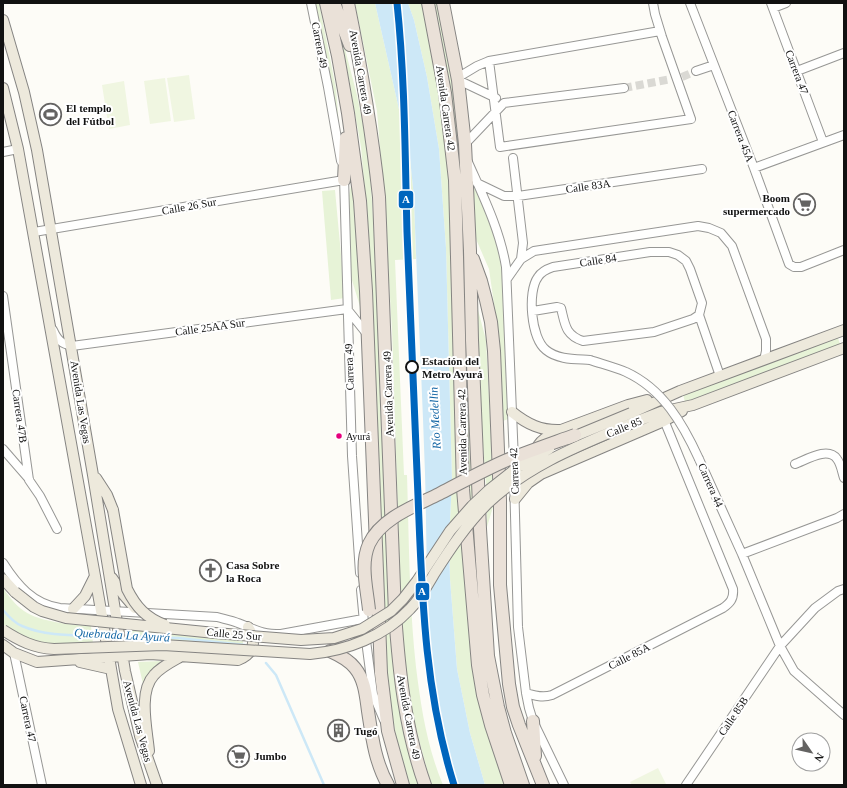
<svg xmlns="http://www.w3.org/2000/svg" width="847" height="788" font-family="'Times New Roman',serif">
	<style>
		.green { fill: #e7f3d7 }
		.pitch { fill: #f0f6e1 }
		.water { fill: #cde8f7 }
		.lines { fill: none; stroke-linecap: round; stroke-linejoin: round }
		.stream { stroke: #cde8f7; stroke-width: 2.5 }
		.minor-tunnel { stroke: #dad9d4; stroke-width: 8; stroke-dasharray: 8 4; stroke-linecap: butt }
		.minor-casing { stroke: #979795; stroke-width: 10 }
		.major-casing { stroke: #858482; stroke-width: 12 }
		.highway-casing { stroke: #858482; stroke-width: 14 }
		.minor { stroke: #fffffe; stroke-width: 8 }
		.major { stroke: #ede9dc; stroke-width: 10 }
		.highway { stroke: #eae1d8; stroke-width: 12 }
		.minor-bridge-casing { stroke: #979795; stroke-width: 10; stroke-linecap: butt }
		.major-bridge-casing { stroke: #858482; stroke-width: 12; stroke-linecap: butt }
		.highway-bridge-casing { stroke: #858482; stroke-width: 14; stroke-linecap: butt }
		.minor-bridge { stroke: #fffffe; stroke-width: 8 }
		.major-bridge { stroke: #ede9dc; stroke-width: 10 }
		.highway-bridge { stroke: #eae1d8; stroke-width: 12 }
		.metro-1-casing { stroke: #fff; stroke-width: 10 }
		.metro-1 { stroke: #0065bd; stroke-width: 7 }
		.stop-dot { fill: #fff; stroke: #111; stroke-width: 2 }
		.bus-dot { fill: #e5007d; stroke: #fff; stroke-width: 1.5 }
		.labels { text-anchor: middle; dominant-baseline: central; stroke-width: 4; stroke-linejoin: round; paint-order: stroke }
		.bus-label { font-size: 10px; fill: #111; stroke: #fff; text-anchor: start }
		.street-label { font-size: 11px; fill: #111; stroke: #fff }
		.poi-label { font-size: 11px; font-weight: bold; fill: #111; stroke: #fff; text-anchor: start }
		.stop-label { font-size: 11px; font-weight: bold; fill: #111; stroke: #fff; text-anchor: start }
		.water-label { font-size: 12px; font-style: italic; fill: #1768a6; stroke: #fff }
		.line-badge { stroke: #fff; stroke-width: 1.5 }
		.badge-label { font-size: 11px; text-anchor: middle; font-weight: bold; fill: #fff }
	</style>
	<rect width="100%" height="100%" fill="#fdfcf7"/>
	<!-- green -->
	<path class="green" d="M314,3H319L336,88L339,126Z
		M355,3H375L410,158L414,198L416,259L395,260L404,475H407C409,539 409,603 416,667C421,707 427,747 443,785H432L428,773L412,714L404,664L400,575L392,330L384,198L377,111Z
		M408,3H424L436,64L452,197V271L487,729L505,785H485L470,733L457,669L450,579L449,541L452,480L446,248L439,149L427,77L414,20Z
		M433,3H437L450,67L459,149L465,302L493,705L488,696L479,642L466,468L455,148Z
		M340,30L357,95L367,145L371,186L379,316L383,461L392,652L398,698L420,785H410L396,736L389,696L386,651L369,238L361,147Z
		M352,181L362,313L351,277L348,199Z
		M472,181L495,236L500,259L505,286L508,419L503,421L500,351L496,318L489,269L476,239Z
		M335,190L345,298L331,300L322,191Z
		M478,310L486,340L492,457L493,507L487,527L486,484L479,394Z
		M838,338L840,344L685,402L683,395Z
		M3,588C9,596 15,605 24,611C40,622 72,625 91,626L93,643C55,645 35,650 3,624Z
		M130,629L243,637V649L133,642Z
		M161,661L153,668L143,684L138,662Z"/>
	<!-- pitch -->
	<path class="pitch" d="M189,75L195,119L174,122L167,78Z
		M165,78L171,121L150,124L144,81Z
		M124,81L130,125L109,129L102,85Z
		M658,768L666,784L632,785L630,782Z"/>
	<!-- water -->
	<path class="water" d="M375,3H408L414,20L427,77L439,149L446,248L452,480L449,541L450,579L457,669L470,733L485,785H459C423,685 428,578 425,473C422,382 417,290 414,198L410,158Z"/>
	<g class="lines">
		<!-- stream -->
		<path class="stream" d="M3,610C8,616 14,623 22,626C47,637 77,635 103,636
			M122,636L178,638L245,645
			M266,663L276,675L324,785"/>
		<!-- minor-tunnel -->
		<path class="minor-tunnel" d="M682,77L696,71
			M624,88L671,79"/>
		<defs>
			<path id="minor" d="M311,3L328,87L341,161
				M690,3L754,168L789,264L794,267H801L844,250
				M771,3L823,142
				M773,8L786,3
				M489,61L500,147L691,119L662,37L655,14L653,3
				M696,71L714,65
				M797,71L844,53
				M457,78L477,66L489,61L660,31
				M458,80L496,98
				M465,144L504,103L624,88
				M3,152L18,149
				M513,158L523,243L521,259
				M468,162C483,196 500,230 506,267L514,461
				M754,168L844,135
				M344,177L352,456L360,573
				M477,183L504,196H518L702,169
				M34,232L344,180
				M507,279L521,259L534,251L698,226L709,228L721,233L732,246L766,339V351L764,360
				M3,296L29,480L40,496L57,529
				M533,311L557,307L561,308C565,324 565,335 583,341L654,332L693,319L699,315L702,303L690,269L686,261L678,255L669,252H650L553,267C547,269 541,272 538,277C527,292 531,338 546,350C558,360 576,359 590,360
				M699,315L720,376
				M53,330C57,339 61,344 72,346L347,309L367,334
				M3,449L29,479
				M699,459L742,554L780,646L794,671L844,715
				M795,464C806,460 828,446 837,459C841,464 842,472 844,478
				M514,478L518,627L526,693L529,708L533,721L564,785
				M742,554L837,518L844,514
				M3,563C17,585 33,604 60,608L217,617C224,619 231,620 238,623C257,630 260,634 281,634L363,619
				M361,590L365,633L373,694L384,720
				M14,653L42,785
				M526,693C535,696 543,698 552,695L723,608C730,603 734,599 733,589L662,415
				M686,785L780,646L815,608L838,591L844,589"/>
			<path id="major" d="M3,20L24,92L37,150L93,475L125,671L140,736L157,785
				M3,88L18,149L95,576L113,680L118,709L141,785
				M512,412C527,424 541,431 561,430L628,405L647,400
				M631,413L680,391L844,330
				M635,422L661,412L693,405L844,348
				M535,452C539,440 548,436 559,431
				M96,478L107,495L113,510
				M515,499L528,483L541,474L664,421L682,411
				M112,578L123,594L135,608
				M3,579L15,592
				M73,609L85,596L95,576
				M3,645L14,653L37,662L150,654L238,660C254,654 257,641 248,627
				M80,662L111,669
				M149,751C147,729 138,692 154,675C161,667 171,662 180,657"/>
			<path id="highway" d="M326,3L338,56L348,113L360,201L366,291L381,673L388,731L403,785
				M334,3L350,45
				M348,3C361,67 372,132 379,197L395,613C399,672 405,729 425,785
				M428,3L445,93L455,180L463,489L478,665L483,695L491,725L511,785
				M443,3L458,80L465,144L470,251L472,340L480,529L488,656L498,707L505,733L523,785
				M344,180L346,138
				M473,259L481,281L486,300L491,322L494,351L500,500V585L509,684L513,707L519,725L543,785
				M330,651C339,655 349,660 355,668C365,680 366,697 368,711C372,737 375,762 388,785
				M533,721L535,756"/>
		</defs>
		<!-- minor casing -->
		<use href="#minor" class="minor-casing"/>
		<!-- major casing -->
		<use href="#major" class="major-casing"/>
		<!-- highway casing -->
		<use href="#highway" class="highway-casing"/>
		<!-- minor -->
		<use href="#minor" class="minor"/>
		<!-- major -->
		<use href="#major" class="major"/>
		<!-- highway -->
		<use href="#highway" class="highway"/>
		<defs>
			<path id="minor-bridge" d="M590,360C602,364 614,367 626,372C663,389 683,424 699,459"/>
			<path id="major-bridge" d="M568,439L631,413
				M113,510L127,589C136,607 146,618 165,625
				M15,592L34,607L42,611L66,618L215,633L301,640L334,638L362,629L391,611L403,599L417,581L450,531L472,506L489,490L518,467L549,449
				M3,630C20,641 34,648 54,649L163,645L310,654C346,651 385,636 410,609C420,599 427,586 434,574C450,549 466,525 487,504C529,464 583,444 635,422"/>
			<path id="highway-bridge" d="M369,610C367,589 360,564 369,544C381,518 415,506 439,494C462,482 484,470 507,460C530,451 553,443 575,435"/>
		</defs>
		<!-- minor-bridge casing -->
		<use href="#minor-bridge" class="minor-bridge-casing"/>
		<!-- major-bridge casing -->
		<use href="#major-bridge" class="major-bridge-casing"/>
		<!-- highway-bridge casing -->
		<use href="#highway-bridge" class="highway-bridge-casing"/>
		<!-- minor-bridge -->
		<use href="#minor-bridge" class="minor-bridge"/>
		<!-- major-bridge -->
		<use href="#major-bridge" class="major-bridge"/>
		<!-- highway-bridge -->
		<use href="#highway-bridge" class="highway-bridge"/>
		<defs>
			<path id="metro-1" d="M397,3C405,79 405,155 407,232C410,320 414,408 418,496C422,595 424,689 454,785"/>
		</defs>
		<!-- metro-1 casing -->
		<use href="#metro-1" class="metro-1-casing"/>
		<!-- metro-1 -->
		<use href="#metro-1" class="metro-1"/>
	</g>
	<!-- icons -->
	<defs>
		<symbol id="stadium-ring" viewBox="-11 -11 22 22"><circle r="9.5" fill="#fff" stroke="#646362" stroke-width="1.5"/><path d="M0-5a6.5 5 0 1 0 0 10a6.5 5 0 1 0 0-10ZM-3.5-1.8h7v3.6h-7Z" fill="#646362"/></symbol>
		<symbol id="supermarket-ring" viewBox="-11 -11 22 22"><circle r="9.5" fill="#fff" stroke="#646362" stroke-width="1.5"/><path d="M-6-5.5h2.5l.6 2H6L4.5 2H-2.5L-4.4-4H-6ZM-1.5 3.2a1.3 1.3 0 1 0 .1 0ZM3 3.2a1.3 1.3 0 1 0 .1 0Z" fill="#646362"/></symbol>
		<symbol id="church-ring" viewBox="-11 -11 22 22"><circle r="9.5" fill="#fff" stroke="#646362" stroke-width="1.5"/><path d="M-1.2-6h2.4v3.5h3.3v2.4h-3.3V6h-2.4V-.1h-3.3v-2.4h3.3Z" fill="#646362"/></symbol>
		<symbol id="building-ring" viewBox="-11 -11 22 22"><circle r="9.5" fill="#fff" stroke="#646362" stroke-width="1.5"/><path d="M-4-6H4V6H1V3H-1V6H-4ZM-2.5-4.3h1.7v1.8h-1.7ZM.8-4.3h1.7v1.8H.8ZM-2.5-1h1.7V.8h-1.7ZM.8-1h1.7V.8H.8Z" fill="#646362"/></symbol>
	</defs>
	<g fill-rule="evenodd">
		<use href="#stadium-ring" x="38" y="102" width="25" height="25"/>
		<use href="#supermarket-ring" x="792" y="192" width="25" height="25"/>
		<use href="#church-ring" x="198" y="558" width="25" height="25"/>
		<use href="#building-ring" x="326" y="718" width="25" height="25"/>
		<use href="#supermarket-ring" x="226" y="744" width="25" height="25"/>
	</g>
	<!-- markers -->
	<circle class="stop-dot" cx="412" cy="367" r="6"/>
	<circle class="bus-dot" cx="339" cy="436" r="3.5"/>
	<g class="labels">
		<!-- bus labels -->
		<g class="bus-label">
			<text x="346" y="436">Ayurá</text>
		</g>
		<!-- street labels -->
		<g class="street-label">
			<text transform="translate(320 45) rotate(79)">Carrera 49</text>
			<text transform="translate(361 72) rotate(80)">Avenida Carrera 49</text>
			<text transform="translate(797 72) rotate(69)">Carrera 47</text>
			<text transform="translate(446 108) rotate(82)">Avenida Carrera 42</text>
			<text transform="translate(741 136) rotate(69)">Carrera 45A</text>
			<text transform="translate(588 186) rotate(-8)">Calle 83A</text>
			<text transform="translate(189 206) rotate(-10)">Calle 26 Sur</text>
			<text transform="translate(598 260) rotate(-9)">Calle 84</text>
			<text transform="translate(210 327) rotate(-8)">Calle 25AA Sur</text>
			<text transform="translate(349 367) rotate(-92)">Carrera 49</text>
			<text transform="translate(388 394) rotate(-92)">Avenida Carrera 49</text>
			<text transform="translate(81 402) rotate(81)">Avenida Las Vegas</text>
			<text transform="translate(20 416) rotate(82)">Carrera 47B</text>
			<text transform="translate(624 427) rotate(-22)">Calle 85</text>
			<text transform="translate(462 432) rotate(-91)">Avenida Carrera 42</text>
			<text transform="translate(514 471) rotate(-92)">Carrera 42</text>
			<text transform="translate(711 485) rotate(66)">Carrera 44</text>
			<text transform="translate(234 634) rotate(5)">Calle 25 Sur</text>
			<text transform="translate(629 656) rotate(-27)">Calle 85A</text>
			<text transform="translate(733 716) rotate(-56)">Calle 85B</text>
			<text transform="translate(409 717) rotate(79)">Avenida Carrera 49</text>
			<text transform="translate(28 719) rotate(78)">Carrera 47</text>
			<text transform="translate(138 721) rotate(75)">Avenida Las Vegas</text>
		</g>
		<!-- poi labels -->
		<g class="poi-label">
			<text x="66" y="108">El templo<tspan x="66" dy="13">del Fútbol</tspan></text>
			<text x="790" y="198" text-anchor="end">Boom<tspan x="790" dy="13">supermercado</tspan></text>
			<text x="226" y="565">Casa Sobre<tspan x="226" dy="13">la Roca</tspan></text>
			<text x="354" y="731">Tugó</text>
			<text x="254" y="756">Jumbo</text>
		</g>
		<!-- stop labels -->
		<g class="stop-label">
			<text x="422" y="361">Estación del<tspan x="422" dy="13">Metro Ayurá</tspan></text>
		</g>
		<!-- water labels -->
		<g class="water-label">
			<text transform="translate(435 418) rotate(-93)">Río Medellín</text>
			<text transform="translate(122 635) rotate(3)">Quebrada La Ayurá</text>
		</g>
	</g>
	<g class="line-badge">
		<rect x="398" y="190" width="16" height="19" rx="4" fill="#0065bd"/>
		<rect x="415" y="582" width="15" height="19" rx="4" fill="#0065bd"/>
	</g>
	<g class="badge-label">
		<text x="406" y="203">A</text>
		<text x="422" y="595">A</text>
	</g>
	<!-- border -->
	<rect width="847" height="788" fill="none" stroke="#111111" stroke-width="8"/>
	<!-- north arrow -->
	<g transform="translate(811 752) rotate(124)"><circle r="19" fill="#ffffff" stroke="#a0a0a0"/>
	<path d="M0-3L7 15L0 10L-7 15Z" fill="#646362"/>
	<text y="-6" font-size="11" font-weight="bold" text-anchor="middle" fill="#111111">N</text>
	</g>
</svg>
